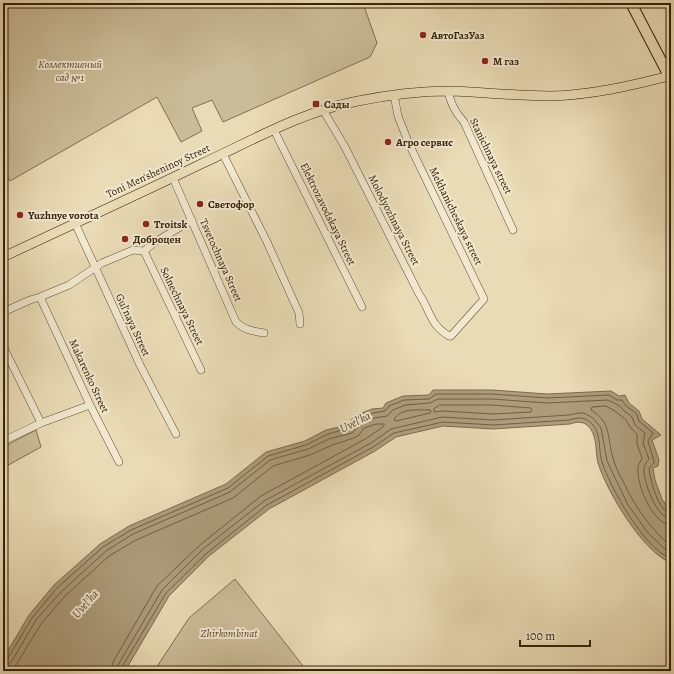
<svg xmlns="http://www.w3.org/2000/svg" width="674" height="674" font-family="Alegreya,serif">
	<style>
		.green { fill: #cabc98; stroke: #806f52 }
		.water { fill: #ac9c7b; stroke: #7c6b4e }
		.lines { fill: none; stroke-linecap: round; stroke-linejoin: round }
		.shore { stroke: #705f43; stroke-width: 1 }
		.minor-casing { stroke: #625036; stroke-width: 8 }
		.major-casing { stroke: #35220b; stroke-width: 10 }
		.highway-casing { stroke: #35220b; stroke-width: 12 }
		.minor { stroke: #f1e8cf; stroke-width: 7 }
		.major { stroke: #e9dbb5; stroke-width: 9 }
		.highway { stroke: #e9dbb5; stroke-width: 10 }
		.poi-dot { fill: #8f2418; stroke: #f1e8cf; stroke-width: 1.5 }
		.labels { text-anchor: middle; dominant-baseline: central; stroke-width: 4; stroke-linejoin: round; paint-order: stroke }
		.poi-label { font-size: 11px; font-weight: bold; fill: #35220b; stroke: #f1e8cf; text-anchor: start }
		.park-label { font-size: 11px; font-style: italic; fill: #5a482e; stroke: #f1e8cf }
		.street-label { font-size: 11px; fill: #35220b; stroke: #f1e8cf }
		.water-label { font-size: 12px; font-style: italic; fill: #5f4d32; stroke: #f1e8cf }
	</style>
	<rect width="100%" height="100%" fill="#e9dbb5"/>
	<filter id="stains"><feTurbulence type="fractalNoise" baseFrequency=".005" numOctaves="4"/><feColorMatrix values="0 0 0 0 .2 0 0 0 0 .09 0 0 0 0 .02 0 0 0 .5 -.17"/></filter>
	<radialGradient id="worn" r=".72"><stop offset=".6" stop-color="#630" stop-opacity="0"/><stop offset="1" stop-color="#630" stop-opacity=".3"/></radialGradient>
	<!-- green -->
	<path class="green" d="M3,3H363L377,43L370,57L223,122L212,100L192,108L202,131L181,142L157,97L10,181L3,169Z
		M36,430L41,447L3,468V447Z
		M235,579L307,671H154L189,618Z"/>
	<!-- water -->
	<path class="water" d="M433,390H492L547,394L611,391L619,396L625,395L629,403L639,411L642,419L661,435L652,440L659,460L658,466L653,468L655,480L662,499L671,512V563C643,552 607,492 598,463C595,451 598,434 587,425C582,421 576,422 570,424L493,429L443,426L396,437L375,451L269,509L209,556L169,596L125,671H3V659L29,615L54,585L100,544L129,526L226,484L266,452L305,441L326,430L348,425L354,416L372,409L383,408L386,403L403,396L429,395Z"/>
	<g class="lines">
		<!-- shore -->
		<path class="shore" d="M440,405H491L531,408L532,410L531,412L493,414L444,411L434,412V409Z
			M429,410L431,411L430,413L396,421L394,420C399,408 417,410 429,410Z
			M671,525C652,524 636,483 638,467C639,463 641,461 642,458L637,444V434L630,427L626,420L615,411L606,406L592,407L591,410C612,422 607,439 613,458C615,466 619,474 623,481C635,508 650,527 671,547
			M3,660L8,658L32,618L57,588L103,547L131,530L228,488L268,456L306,445L328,434L350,428L357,419L373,413L385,411L389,406L404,400L429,399L436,394H492L547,398L609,395L617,400H622L626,406L636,413L639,421L653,433L648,441L654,461V463L649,468C650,479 658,512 671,514
			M3,665L8,664L12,661L36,620L61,592L106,551L133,534L230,492L270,460L308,449L329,439L352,433L361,423L374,418L387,416L393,410L405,405L430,403L438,399H492L547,403L608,400L620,406L623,410L632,417L635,425L645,433L643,443L649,459C647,462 645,464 644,468C643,481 656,518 671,519
			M5,671L12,669L16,665L41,624L65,596L109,556L136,540L233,498L273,466L310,455L332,445L354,438L359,435L364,428L376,424H384V426L367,438L261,496L200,545L157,586L113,662L111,671
			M117,671L118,665L162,590L203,549L264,501L371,443L391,429L442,417L493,420L569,415L579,413H584L593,418L601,428L607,461L628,505L648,533L668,552L671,554
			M122,671V667L166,593L207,553L267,505L373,447L394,433L443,422L493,425L569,420C577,418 583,416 590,422C602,432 598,449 602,462C611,489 644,548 671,559"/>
		<defs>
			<path id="minor" d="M448,91C451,104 455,112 464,122L513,230
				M394,95L398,116L409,144L484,299L451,336
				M323,110L345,147L419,294C431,311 429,324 449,336
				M274,130L362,307
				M223,154L267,242L299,313L300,324
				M173,178L236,322C244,330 253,331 264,333
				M75,223L140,365L176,434
				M144,251L201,370
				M40,297L90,405L119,462
				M3,312L30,300L40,297L69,285L102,263L133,250L144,251L155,242L192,220
				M3,346L41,423
				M3,441L41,423L90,405"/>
			<path id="major" d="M3,257C69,226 135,196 201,164C251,141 303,111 358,101C388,95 418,91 449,91C483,92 517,96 551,96C591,95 630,86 669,76"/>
			<path id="highway" d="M631,3L669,76H671"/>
		</defs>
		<!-- minor casing -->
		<use href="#minor" class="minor-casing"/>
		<!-- major casing -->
		<use href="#major" class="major-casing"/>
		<!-- highway casing -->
		<use href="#highway" class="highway-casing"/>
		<!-- minor -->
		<use href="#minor" class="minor"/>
		<!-- major -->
		<use href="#major" class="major"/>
		<!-- highway -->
		<use href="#highway" class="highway"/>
	</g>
	<!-- markers -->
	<g class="poi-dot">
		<circle cx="423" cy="35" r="4"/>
		<circle cx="485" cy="61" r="4"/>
		<rect x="312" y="100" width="8" height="8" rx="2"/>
		<circle cx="388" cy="142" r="4"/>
		<circle cx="200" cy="204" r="4"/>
		<circle cx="20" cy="215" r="4"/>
		<circle cx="146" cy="224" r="4"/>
		<circle cx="125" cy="239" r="4"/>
	</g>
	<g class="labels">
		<!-- poi labels -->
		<g class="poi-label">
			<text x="431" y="35">АвтоГазУаз</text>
			<text x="493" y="61">М газ</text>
			<text x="324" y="104">Сады</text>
			<text x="396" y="142">Агро сервис</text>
			<text x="208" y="204">Светофор</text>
			<text x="28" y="215">Yuzhnye vorota</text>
			<text x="154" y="224">Troitsk</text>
			<text x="133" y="239">Доброцен</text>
		</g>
		<!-- park labels -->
		<g class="park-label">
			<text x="70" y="64">Коллективный<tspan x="70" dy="13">сад №1</tspan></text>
			<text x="229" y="633">Zhirkombinat</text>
		</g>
		<!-- street labels -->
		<g class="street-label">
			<text transform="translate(491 156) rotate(64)">Stanichnaya street</text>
			<text transform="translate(158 171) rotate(-25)">Toni Men'sheninoy Street</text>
			<text transform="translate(328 214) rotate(64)">Elektrozavodskaya Street</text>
			<text transform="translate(456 216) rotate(64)">Mekhanicheskaya street</text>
			<text transform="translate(394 220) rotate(63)">Molodyozhnaya Street</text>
			<text transform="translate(221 260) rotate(66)">Tsvetochnaya Street</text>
			<text transform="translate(182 306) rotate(64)">Solnechnaya Street</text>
			<text transform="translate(133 325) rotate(65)">Gul'naya Street</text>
			<text transform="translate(89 376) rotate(65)">Makarenko Street</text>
		</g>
		<!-- water labels -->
		<g class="water-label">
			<text transform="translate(355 422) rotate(-27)">Uvel'ka</text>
			<text transform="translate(85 604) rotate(-49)">Uvel'ka</text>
		</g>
	</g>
	<!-- margin -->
	<rect width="674" height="674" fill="none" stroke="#e9dbb5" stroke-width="16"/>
	<rect x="4" y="4" width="666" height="666" fill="none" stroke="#35220b" stroke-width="2"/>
	<rect x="8" y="8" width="658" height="658" fill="none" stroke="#35220b"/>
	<!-- scale -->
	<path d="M520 640v6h70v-6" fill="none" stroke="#35220b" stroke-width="2"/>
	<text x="526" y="640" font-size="12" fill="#35220b" stroke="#f1e8cf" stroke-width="3" paint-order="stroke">100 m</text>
	<rect width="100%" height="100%" filter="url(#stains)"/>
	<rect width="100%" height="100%" fill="url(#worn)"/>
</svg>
